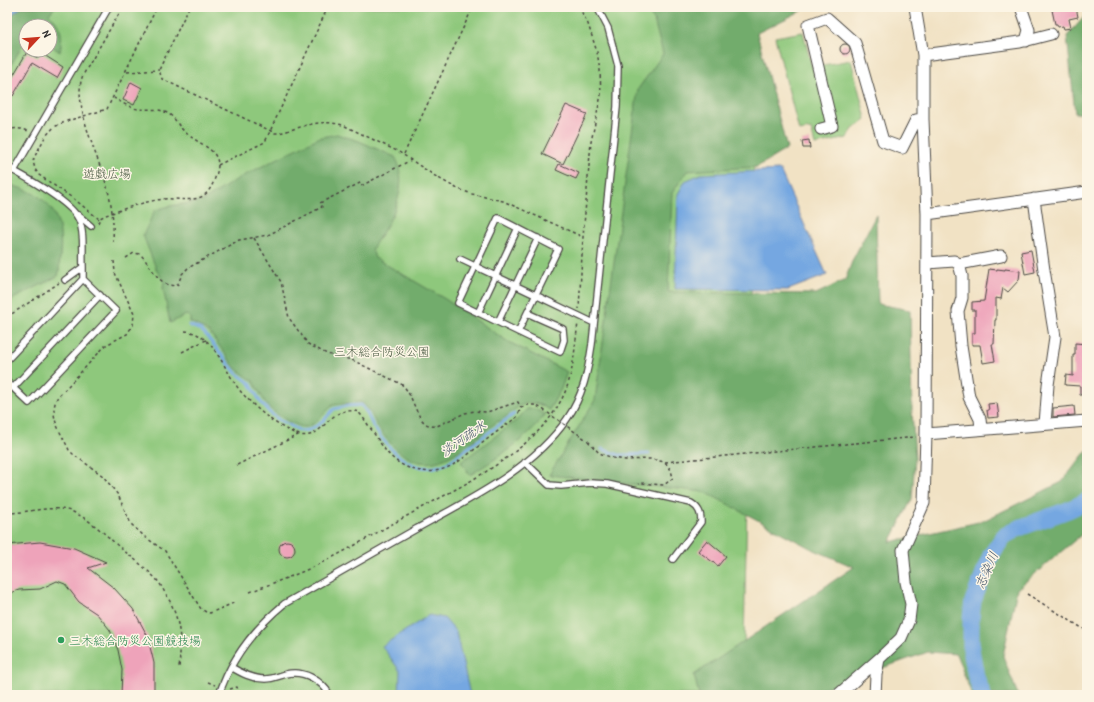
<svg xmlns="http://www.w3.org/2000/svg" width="1094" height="702" font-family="'Patrick Hand','Klee One',sans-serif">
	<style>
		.green { fill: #8ec87c; stroke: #5c7a54; fill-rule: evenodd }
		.forest { fill: #72ac6c; stroke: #4e6c4c }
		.water { fill: #75a7e1; stroke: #506986 }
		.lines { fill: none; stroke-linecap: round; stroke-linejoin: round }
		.stream { stroke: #75a7e1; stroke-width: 3 }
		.river { stroke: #75a7e1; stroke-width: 17 }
		.building { fill: #eea3ba }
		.service-casing { stroke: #494642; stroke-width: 8 }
		.minor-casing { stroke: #494642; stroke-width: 13 }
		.path { stroke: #494642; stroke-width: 1.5; stroke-dasharray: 3 3; stroke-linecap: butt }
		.service { stroke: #fff; stroke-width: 5.5 }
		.minor { stroke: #fff; stroke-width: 11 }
		.path-bridge { stroke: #494642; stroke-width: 1.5; stroke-dasharray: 3 3; stroke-linecap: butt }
		.leisure-dot { fill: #2e9e5b; stroke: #fcf5e5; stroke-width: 1.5 }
		.labels { text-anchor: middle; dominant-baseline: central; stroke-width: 3; stroke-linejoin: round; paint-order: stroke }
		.park-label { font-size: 12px; fill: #495a43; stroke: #fcf5e5 }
		.leisure-label { font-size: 12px; fill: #27864d; stroke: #fcf5e5; text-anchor: start }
		.water-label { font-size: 13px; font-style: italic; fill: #45566b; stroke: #fcf5e5 }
	</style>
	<rect width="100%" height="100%" fill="#fcf5e5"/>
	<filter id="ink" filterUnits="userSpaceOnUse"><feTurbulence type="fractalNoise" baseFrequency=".025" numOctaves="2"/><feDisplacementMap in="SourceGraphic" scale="8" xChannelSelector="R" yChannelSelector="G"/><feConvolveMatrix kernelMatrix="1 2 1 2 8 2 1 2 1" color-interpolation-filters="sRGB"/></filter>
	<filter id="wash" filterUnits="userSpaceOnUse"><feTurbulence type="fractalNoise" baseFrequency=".012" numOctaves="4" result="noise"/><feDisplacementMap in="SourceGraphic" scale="16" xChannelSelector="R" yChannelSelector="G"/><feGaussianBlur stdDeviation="0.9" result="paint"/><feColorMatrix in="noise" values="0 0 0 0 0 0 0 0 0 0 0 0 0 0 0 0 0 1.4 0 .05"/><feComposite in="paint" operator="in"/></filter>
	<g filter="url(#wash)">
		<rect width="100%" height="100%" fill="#f1e2c4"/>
		<!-- green -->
		<path class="green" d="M7,7H757L743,695H7ZM26,26H50V50H26Z
			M803,32L812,67L851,60L866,119L853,129L847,138L815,145L811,129L799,131L775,37Z"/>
		<!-- forest -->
		<path class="forest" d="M22,7H55L49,14C62,26 63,35 60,52L50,45V26H26V42L22,46L7,72V18Z
			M643,7H809L757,33L787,149L757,167L687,171L672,193L668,292L816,294L845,280L853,259L876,215L878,304L910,310L912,410L915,458L912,499L890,542L983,521L1062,482L1087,450V530L1017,589L1003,656L1018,695H972L956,654L928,652L805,695H699L694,675L854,567L810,548L705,492L549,475L595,400L638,89L663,54L654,20Z
			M1085,7H1087V114L1075,113L1067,36L1086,15Z
			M337,134L359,141L395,157C404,171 401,193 395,208C391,221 379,237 372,249L375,258L445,299L507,341L567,372L561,389L549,410C526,394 518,408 499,422L498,421C454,456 422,490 379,429C373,420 370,406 360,402L333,405L316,422L308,427H302L289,422L278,415L268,407L253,381L236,369L210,333L202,328L190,322V317L186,315L170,323L163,288L164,281L157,271L143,235L155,210L170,206L203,201L239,178L318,138Z
			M9,185C51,194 64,217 60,257C59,264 60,270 58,276L15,298L7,304V186Z
			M527,409H535L545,415C526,440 497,458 470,475L461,462L518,419Z"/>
		<!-- water -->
		<path class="water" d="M7,7H22L7,18Z
			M780,170L827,275L788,290L675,289L678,194L685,181L701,174Z
			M429,615L444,618L456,632L470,695H399L400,671L382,646Z"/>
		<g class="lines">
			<!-- stream -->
			<path class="stream" d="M189,325L201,330L205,334L236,373L250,383L260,401L269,412L279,420L301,431L309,430L321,423L334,409L347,406L361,405C368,411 370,422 375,429C392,454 418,479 449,462L514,414
				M602,449L619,455L649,454"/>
			<!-- river -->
			<path class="river" d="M983,695L976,677L971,649V618L973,601L991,555L1004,536L1019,528L1068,510L1087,501"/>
		</g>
		<g id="blocks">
			<!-- building -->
			<path class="building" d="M1069,7H1076L1078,17L1069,19L1071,28L1064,29L1063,26L1058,27L1057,24H1055L1052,10Z
				M840 49a5 5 0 1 1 10 0a5 5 0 1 1-10 0Z
				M27,52L38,58L41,53L63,67L57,78L32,63L13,96L7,92V86Z
				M131,82L142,88L134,105L123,100Z
				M566,105L587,114L563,164L542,154Z
				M809,140L810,148H803L802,141Z
				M559,164L579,173L576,179L556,170Z
				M1031,250L1035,272L1025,274L1021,252Z
				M989,269L997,270V269L1005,270V269L1020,271L1019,280L1008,292L1003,288L1001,299L996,298V320H995L994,344H992L995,361L983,363L980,345H972V333H975V310H972V302L984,301Z
				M1075,343L1087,344V395H1080V386L1065,385L1066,375L1073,376V355H1075Z
				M997,403L999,417L988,418L987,410H989L988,404Z
				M1074,406L1075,415L1053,417V408Z
				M707,540L726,556L718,566L698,551Z
				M279 549a8 8 0 1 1 16 0a8 8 0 1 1-16 0Z
				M40,542L74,548L106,562L88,568L114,588L133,609L147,635L154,663V695H121L122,670L118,650L110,630L97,614L79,602L65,584L57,581L40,589L19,590L7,594V545Z"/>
		</g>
	</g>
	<g filter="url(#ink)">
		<use href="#blocks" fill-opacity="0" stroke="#494642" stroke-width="1"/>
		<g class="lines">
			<defs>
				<path id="service" d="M7,167C25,177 72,202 79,220C85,234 82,252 83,267L65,280
					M14,171L109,7
					M78,215L91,226
					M460,259L594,323
					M478,313L518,228
					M498,322L538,238
					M518,332L558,249L498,218L458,303L560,352L564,340L563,329L527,313
					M7,360L83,279
					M7,382L29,403L116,311L83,279V267
					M13,388L100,295
					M525,462L549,485L561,486L590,483L607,484L691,503C699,508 701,513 701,522L673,559
					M231,667C241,673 252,679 265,679C272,679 279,676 286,674C304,670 321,680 330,695
					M219,695C231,658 254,629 284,604C328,579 372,554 416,529C468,500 533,469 567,419C583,396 588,371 592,344L617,107L618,66L608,28L597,7"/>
				<path id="minor" d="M1021,7L1029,30L1026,41
					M923,55L1020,42L1051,34
					M821,129L832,126L808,25L827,18L855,43L883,141L902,148L916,120L923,119
					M1034,199L1044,270L1055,337L1048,385L1045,424
					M927,214L1087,192
					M927,263L954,261L959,264L962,276V298L958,311L961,346L969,397L980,419L981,429
					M959,264L1001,256
					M926,434L1087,421
					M838,695L879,659L901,638L909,620L911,604L906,582L903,550L924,503L926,434L927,214L923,119V55L915,7
					M875,695L876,675L879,659"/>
			</defs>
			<!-- service casing -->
			<use href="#service" class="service-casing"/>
			<!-- minor casing -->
			<use href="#minor" class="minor-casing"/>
			<!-- path -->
			<path class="path" d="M189,7L159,70L162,79L275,133C283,133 289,130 297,128C313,123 328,120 345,126L399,152L435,176L456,188L472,194L503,201L583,237
				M579,7L588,24L597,52L600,70L601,95L591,142L583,237L579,309
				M127,72L159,70
				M7,130C14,128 21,128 28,131
				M404,154L473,7
				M218,165L265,142L328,7
				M99,219L74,199L39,175L35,169L33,161L35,156L45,137L54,127L67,121L107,109L157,7
				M98,223L100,218L106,215C124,209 145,201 164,199C177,198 189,202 201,197C209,193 212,186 215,178C227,149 200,147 184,131C177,125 175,116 165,112C157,108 147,110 138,109C130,108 121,102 114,98
				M254,238L281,282L289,318L308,344L327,354L352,360L401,384C416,395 415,429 437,426L465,413L475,411L487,412L518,402L521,408
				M113,242C114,224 112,204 107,187C99,158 71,102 83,75L123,7
				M126,258L134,253L140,254C150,263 161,292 178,284L182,274L188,268L239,240L268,235L322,207L320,203L360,183L361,186L411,160
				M114,261L115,273L134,314L133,325L127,334L106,345L57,398C48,417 61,432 69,450L73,454L103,476L118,495L131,524L145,537L165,551L201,609L206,612L210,613L236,602
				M7,317L59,283
				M185,331C215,333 225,374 242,393C257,409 272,423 292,432C320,446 323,415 346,411C350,411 354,410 358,412C362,414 381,445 386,451C402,471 428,477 451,466C462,460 471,452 480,445C492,435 505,426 517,417L521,408L526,405
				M182,352L206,340
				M588,441L599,453L613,458L626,460L650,459L665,462L671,470L673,478L664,485L641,483L639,484
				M665,462L916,437
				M237,465L298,435
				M7,513C27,513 55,504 73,512C89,519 104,533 117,545C130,556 144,566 156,579C159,582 162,587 164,591C180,616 182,638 179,667
				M250,592C272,583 294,576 315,566C349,550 382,529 416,511C463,485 532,452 559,404C574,379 574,351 578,323
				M1027,594L1087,631
				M208,682L215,685
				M230,689L237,687L240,695"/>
			<!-- service -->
			<use href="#service" class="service"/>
			<!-- minor -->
			<use href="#minor" class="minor"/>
			<!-- path-bridge -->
			<path class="path-bridge" d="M526,405H534L541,408L588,441"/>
		</g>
	</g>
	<!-- markers -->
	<circle class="leisure-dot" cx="61" cy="640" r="4"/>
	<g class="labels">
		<!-- park labels -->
		<g class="park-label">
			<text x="107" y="173">遊戯広場</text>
			<text x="382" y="351">三木総合防災公園</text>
		</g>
		<!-- leisure labels -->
		<g class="leisure-label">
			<text x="69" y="640">三木総合防災公園競技場</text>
		</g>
		<!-- water labels -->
		<g class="water-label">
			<text transform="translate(463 438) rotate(-35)">淡河疏水</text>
			<text transform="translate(986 570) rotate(-66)">志染川</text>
		</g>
	</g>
	<!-- margin -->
	<rect width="1094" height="702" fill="none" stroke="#fcf5e5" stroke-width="24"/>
	<!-- north arrow -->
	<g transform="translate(38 38) rotate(64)"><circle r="19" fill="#fcf5e5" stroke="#a8a49b"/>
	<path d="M0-3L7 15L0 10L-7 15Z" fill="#c8321e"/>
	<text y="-6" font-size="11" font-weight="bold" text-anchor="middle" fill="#2b2b2b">N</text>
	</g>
</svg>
